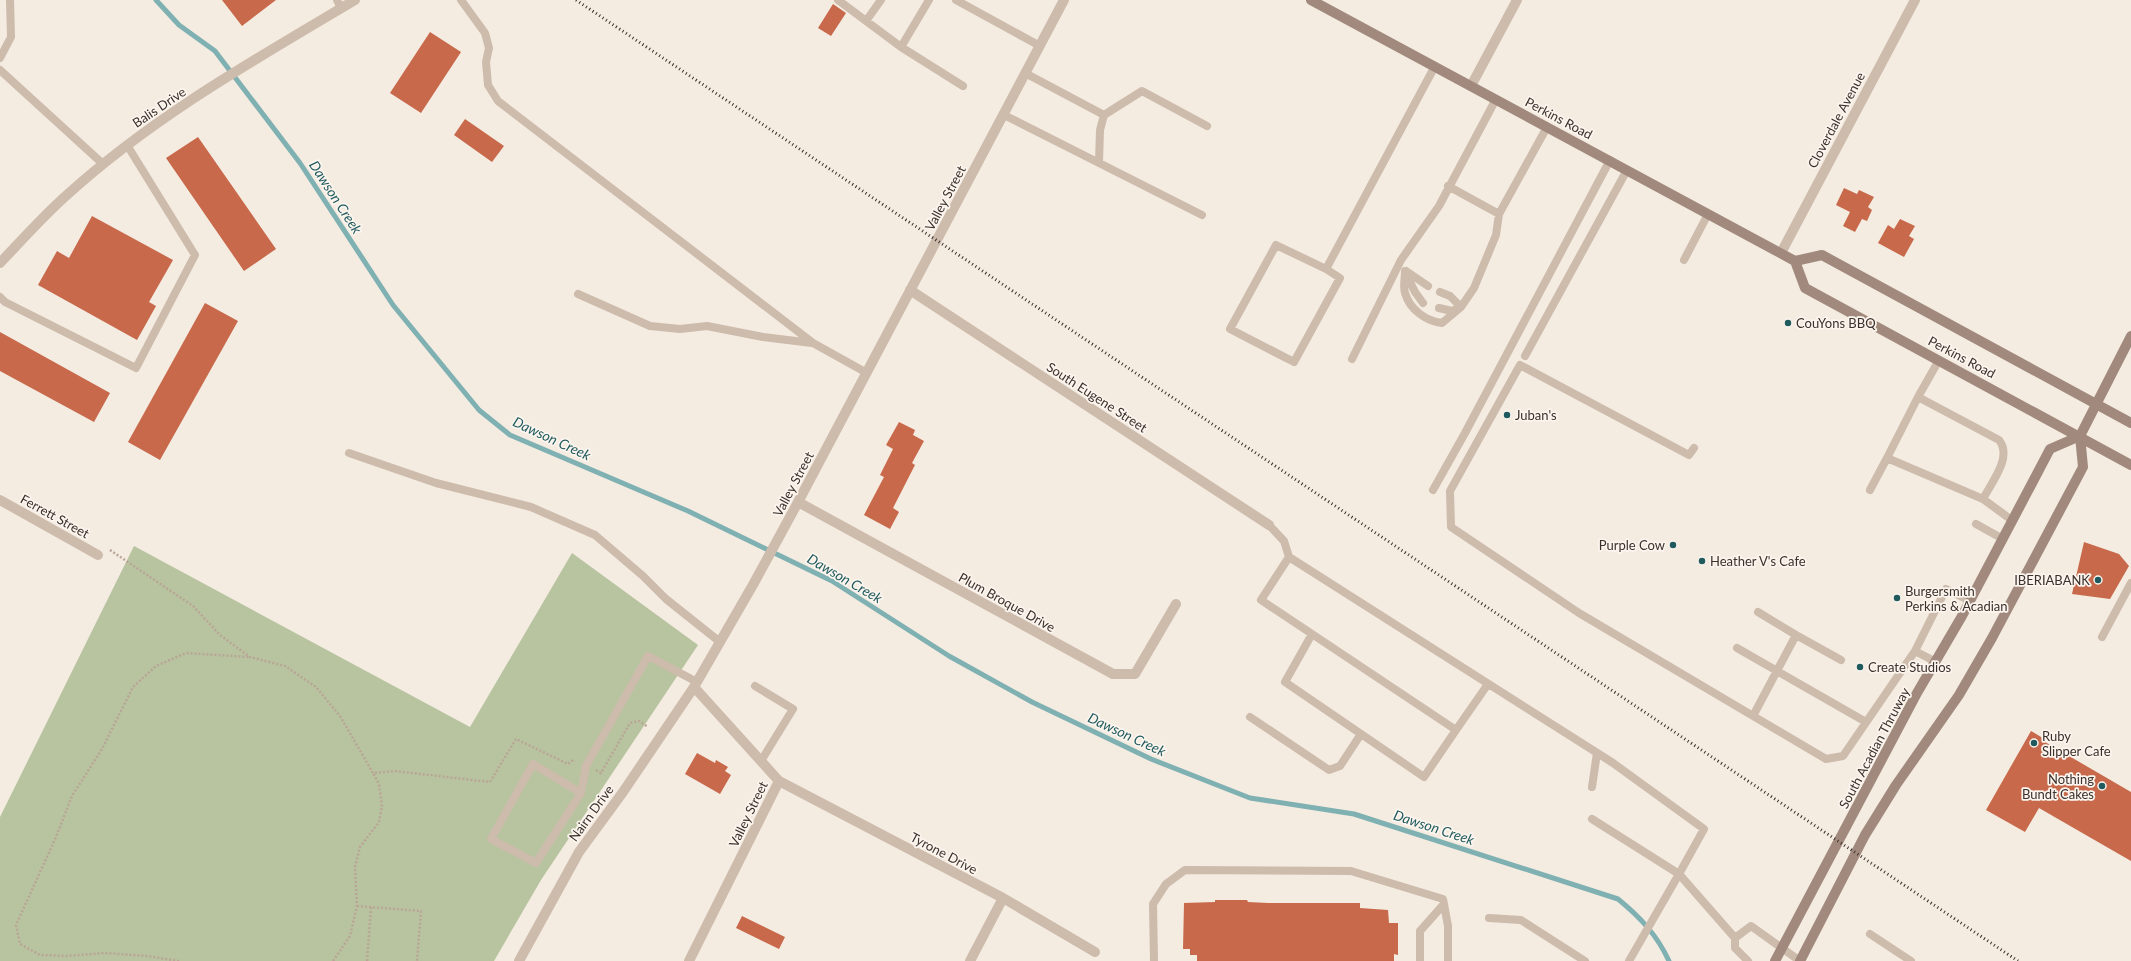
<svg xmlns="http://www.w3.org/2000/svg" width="2131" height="961" font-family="Lato,sans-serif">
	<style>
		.green { fill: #b8c4a0 }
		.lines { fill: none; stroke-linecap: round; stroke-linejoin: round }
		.stream { stroke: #7fb0b2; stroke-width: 5 }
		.building { fill: #c8694b }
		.path { stroke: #b9a596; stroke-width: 2.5; stroke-dasharray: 2 2; stroke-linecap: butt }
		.lane { stroke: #cdbbac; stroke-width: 8 }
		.street { stroke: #cdbbac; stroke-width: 10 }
		.secondary { stroke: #a18a7d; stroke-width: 10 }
		.rail { stroke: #3b302b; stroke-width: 3; stroke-dasharray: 1 3; stroke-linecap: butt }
		.poi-dot { fill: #1f5a5e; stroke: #fbf5ee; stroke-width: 1.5 }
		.labels { text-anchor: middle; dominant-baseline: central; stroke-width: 3.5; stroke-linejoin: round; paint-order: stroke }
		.street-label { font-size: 13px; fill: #3b302b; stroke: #fbf5ee }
		.poi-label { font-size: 13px; fill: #3b302b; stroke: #fbf5ee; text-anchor: start }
		.water-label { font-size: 14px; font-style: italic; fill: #1f5a5e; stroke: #fbf5ee }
	</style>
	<rect width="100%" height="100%" fill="#f4ebe1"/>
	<!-- green -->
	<path class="green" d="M134,546L470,727L572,553L698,645L541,880L494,961H0V817Z"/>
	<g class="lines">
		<!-- stream -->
		<path class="stream" d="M156,0L179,25L215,51L300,163L393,305L479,410L510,435L688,511L832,581L949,656L1032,702L1151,759L1250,798L1354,814L1618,899C1640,917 1657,935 1669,961"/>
	</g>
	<!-- building -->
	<path class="building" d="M222,0H276L242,26Z
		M833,4L846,13L831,36L818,28Z
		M430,32L461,52L421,113L390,93Z
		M465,119L504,146L492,162L454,135Z
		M198,137L276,249L244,271L166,158Z
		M1844,188L1857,194L1859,190L1874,197L1868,207L1872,210L1867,221L1862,219L1855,232L1843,226L1850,212L1836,205Z
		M92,216L173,260L149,302L156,306L137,340L38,285L57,251L69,258Z
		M1900,219L1915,226L1909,236L1914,239L1904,257L1878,243L1888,225L1894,229Z
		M205,303L238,321L160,460L128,442Z
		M0,332L110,393L94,422L0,371Z
		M899,422L915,430L913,435L924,441L912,463L915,465L893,508L899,512L890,529L864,515L884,477L880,475L893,449L886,445Z
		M2084,542L2119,554L2129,566L2110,599L2072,594Z
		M2031,731L2046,740L2045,742L2131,792V861L2039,808L2025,832L1986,810Z
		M697,753L715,763L716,760L728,767L725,771L731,775L720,794L685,774Z
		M1215,900H1247L1248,902L1268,903H1360V908L1388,910L1389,923H1398V955L1394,954V961H1197V955H1190V949H1183L1184,903L1215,902Z
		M742,916L785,937L779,949L736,928Z"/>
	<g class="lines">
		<!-- path -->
		<path class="path" d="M110,550L193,606L220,635L250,657L285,666L316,687L340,716L373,773L395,771L490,782L516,739L568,764L573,760L575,761
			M596,770L601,773L630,723L639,721L648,727
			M357,906L421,911L417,961
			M179,961L147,956L105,953L66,956L40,955L20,944L16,925L56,837L72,796L102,749L133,687L156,666L186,653L250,657
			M333,961L350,936L357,906L355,867L360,847L379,822L382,806L379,784L373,773
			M367,961L371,907"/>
		<!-- lane -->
		<path class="lane" d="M337,0L341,8
			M461,0L485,33L489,48L486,62L488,85L498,101L813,343L867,373
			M838,0L901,47L929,0
			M956,0L1040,46
			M866,21L881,0
			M901,47L963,86
			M0,58L11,37L10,0
			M0,70L103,164
			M1025,73L1104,115L1100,130L1099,162
			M1004,115L1202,215
			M1104,115L1142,91L1207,126
			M1448,186L1499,214
			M1684,260L1708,214
			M1326,269L1276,245L1230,329L1294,362L1340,278L1326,269L1435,66
			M1405,271C1405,278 1403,287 1405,293C1410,310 1426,321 1442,323L1461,307L1450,296L1440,292
			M1406,271L1428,286
			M1406,274L1415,292L1423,303
			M578,294L650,326L680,329L707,326L763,337L812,343
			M0,297L5,302L136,368L195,255L127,145
			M1439,308L1452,311L1461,307L1474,288L1496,235L1499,214L1547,127
			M1525,356L1627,170
			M1352,359L1401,260L1439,206L1496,99
			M1939,360L1918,397L1999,440C2013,457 1991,483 1983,499
			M1918,397L1887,458L1983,499L2013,521
			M1694,448L1689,455L1520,365L1450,491L1451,527L1579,613L1826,759L1843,756L1915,651L1946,589L1970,601
			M349,453L436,483L531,507L595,535L643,576L666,599L720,642
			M1433,490L1465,433L1610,160
			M1870,490L1887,458
			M1976,524L2003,539
			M1269,525L1284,541L1289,557L1613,763L1704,829L1679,874L1735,938V948L1748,961
			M1289,557L1261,600L1456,730L1488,684
			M1758,612L1796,635
			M1312,634L1285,682L1424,777L1456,730
			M2102,637L2131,583
			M1737,648L1866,722
			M1915,651L1936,662
			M755,686L793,709L761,761
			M1753,716L1796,635L1841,660
			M1250,717L1329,770L1340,766L1361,734
			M1592,787L1597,753
			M581,793L533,764L491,839L536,863L581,793L586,766L648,656L697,682
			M1592,819L1679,874L1629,961
			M1489,918L1521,920L1585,961
			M1870,934L1911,961
			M1735,938L1751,926L1800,961
			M1154,961L1153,904L1166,884L1185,870L1351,871L1443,899L1448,926V961
			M1420,961V931L1444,904"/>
		<!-- street -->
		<path class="street" d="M1471,86L1517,0
			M1781,253L1915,0
			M0,263C22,240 44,215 68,194C154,116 256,59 355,0
			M910,290L1269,525
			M0,500L98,555
			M798,502L1113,674H1135L1176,604
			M779,781L1003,898L1095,952
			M519,961L579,852L623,792L694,687
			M689,961L779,781L694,687L754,583L797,504L1064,0
			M970,961L1003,898"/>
		<!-- secondary -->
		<path class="secondary" d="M1311,0L1795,261L1805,288L2131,465
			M1795,261L1822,255L2131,423
			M1775,961L1917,693L1962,616L2050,449L2080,436
			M1800,961L1865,835L1896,785L1959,695L1992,638L2083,467L2080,436L2131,336"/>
		<!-- rail -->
		<path class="rail" d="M576,0L2018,961"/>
	</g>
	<!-- markers -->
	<g class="poi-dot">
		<circle cx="1788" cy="323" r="4"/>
		<circle cx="1507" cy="415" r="4"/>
		<circle cx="1673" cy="545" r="4"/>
		<circle cx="1702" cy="561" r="4"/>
		<circle cx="2098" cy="580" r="4"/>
		<circle cx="1897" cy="598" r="4"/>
		<circle cx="1860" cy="667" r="4"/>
		<circle cx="2034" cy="743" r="4"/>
		<circle cx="2102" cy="786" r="4"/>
	</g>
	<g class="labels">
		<!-- street labels -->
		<g class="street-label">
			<text transform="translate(159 107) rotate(-34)">Balis Drive</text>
			<text transform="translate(1559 118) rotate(28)">Perkins Road</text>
			<text transform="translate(1836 120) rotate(-62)">Cloverdale Avenue</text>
			<text transform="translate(945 198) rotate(-62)">Valley Street</text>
			<text transform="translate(1962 357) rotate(28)">Perkins Road</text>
			<text transform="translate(1097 397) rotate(33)">South Eugene Street</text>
			<text transform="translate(793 484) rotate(-62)">Valley Street</text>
			<text transform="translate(55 516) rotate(29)">Ferrett Street</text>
			<text transform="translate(1007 602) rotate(29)">Plum Broque Drive</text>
			<text transform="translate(1874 748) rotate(-62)">South Acadian Thruway</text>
			<text transform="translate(591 813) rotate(-54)">Nairn Drive</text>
			<text transform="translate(748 814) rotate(-64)">Valley Street</text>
			<text transform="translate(944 853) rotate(28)">Tyrone Drive</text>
		</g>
		<!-- poi labels -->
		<g class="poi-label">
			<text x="1796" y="323">CouYons BBQ</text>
			<text x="1515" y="415">Juban's</text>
			<text x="1665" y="545" text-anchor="end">Purple Cow</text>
			<text x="1710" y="561">Heather V's Cafe</text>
			<text x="2090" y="580" text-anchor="end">IBERIABANK</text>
			<text x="1905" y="591">Burgersmith<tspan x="1905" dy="15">Perkins &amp; Acadian</tspan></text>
			<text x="1868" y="667">Create Studios</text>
			<text x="2042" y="736">Ruby<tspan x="2042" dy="15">Slipper Cafe</tspan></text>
			<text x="2094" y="779" text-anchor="end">Nothing<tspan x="2094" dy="15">Bundt Cakes</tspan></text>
		</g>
		<!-- water labels -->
		<g class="water-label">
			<text transform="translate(336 197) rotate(57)">Dawson Creek</text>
			<text transform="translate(552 438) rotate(25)">Dawson Creek</text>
			<text transform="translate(845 578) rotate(30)">Dawson Creek</text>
			<text transform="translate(1127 734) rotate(25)">Dawson Creek</text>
			<text transform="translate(1434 827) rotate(18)">Dawson Creek</text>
		</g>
	</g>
</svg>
